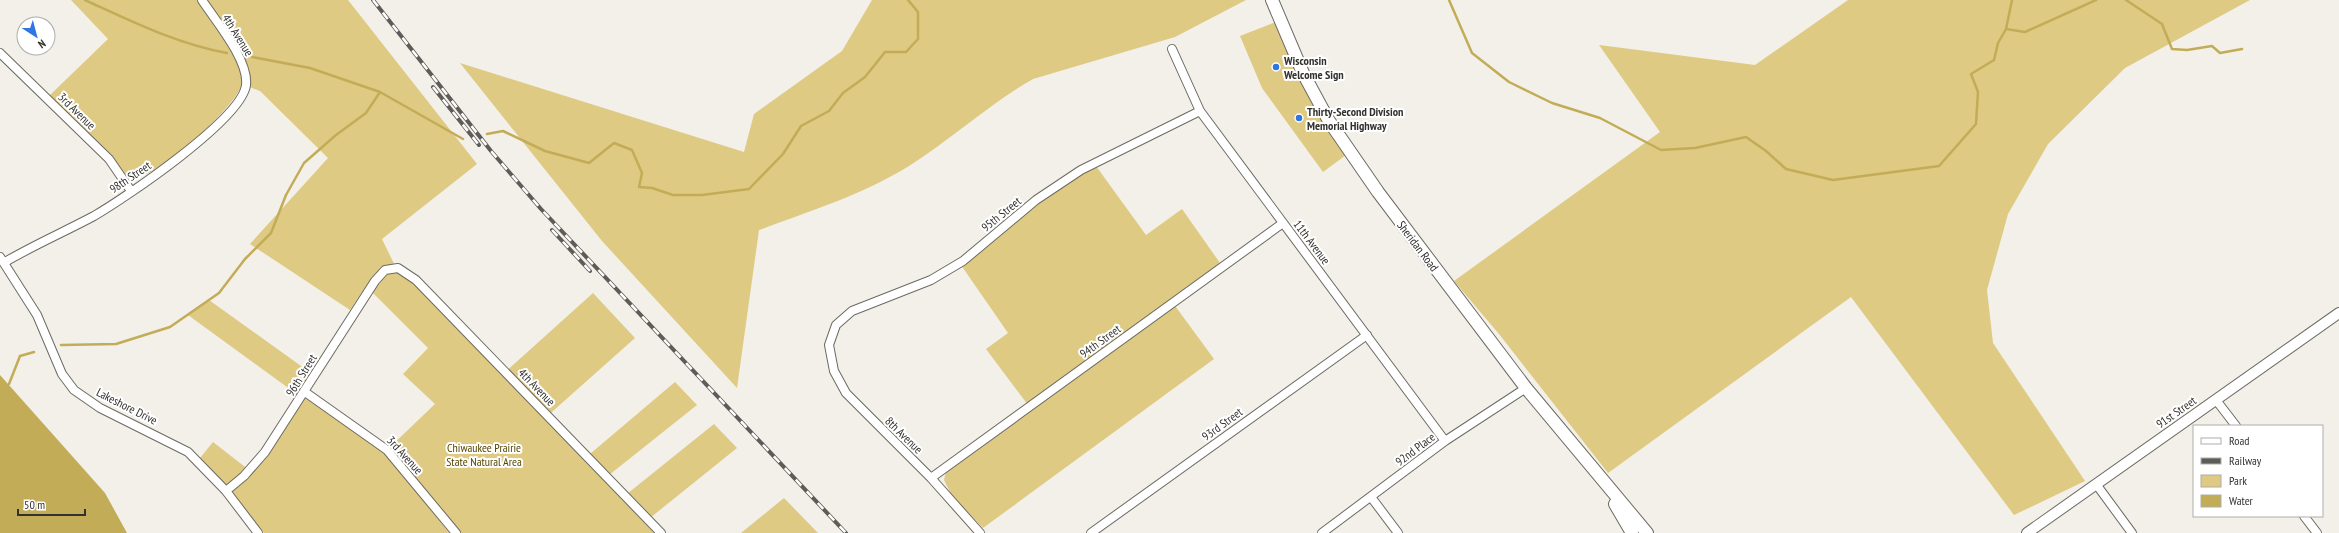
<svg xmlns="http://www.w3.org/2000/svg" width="2339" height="533" font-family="'PT Sans Narrow',sans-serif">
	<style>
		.green { fill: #deca82 }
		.water { fill: #c3ac58 }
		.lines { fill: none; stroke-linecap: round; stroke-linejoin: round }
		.stream { stroke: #c3ac58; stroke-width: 2.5 }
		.minor-casing { stroke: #6c6a63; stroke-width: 10 }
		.tertiary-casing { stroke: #6c6a63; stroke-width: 12 }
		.primary-casing { stroke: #6c6a63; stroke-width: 14 }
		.minor { stroke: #fff; stroke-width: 8 }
		.tertiary { stroke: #fff; stroke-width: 10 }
		.primary { stroke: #fff; stroke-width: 12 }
		.rail-casing { stroke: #5d5c58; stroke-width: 4 }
		.rail { stroke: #fff; stroke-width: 2.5; stroke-dasharray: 8; stroke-linecap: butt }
		.poi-dot { fill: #3076e3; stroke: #fff; stroke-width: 1.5 }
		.labels { text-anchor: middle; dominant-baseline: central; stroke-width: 4; stroke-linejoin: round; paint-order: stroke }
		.street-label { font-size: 12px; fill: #32312e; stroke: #fff }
		.poi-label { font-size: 12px; font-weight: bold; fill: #32312e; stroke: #fff; text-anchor: start }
		.park-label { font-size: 12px; fill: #554500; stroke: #fff }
	</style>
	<rect width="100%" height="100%" fill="#f2f0e8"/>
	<!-- green -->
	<path class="green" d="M71,0H348L477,164L382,239L398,272L413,282L502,375L593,293L635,338L544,419L584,459L675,382L697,405L604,479L622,498L714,424L737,448L645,522L655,533H460L387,450L435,404L403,374L428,348L366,286L350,310L250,244L328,158L260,91L242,84C234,109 162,173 136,178L125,174L111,156L49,96L108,39Z
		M872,0H1246L1175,37L1033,79C989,104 952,139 909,166C862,195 810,211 759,230L737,388L602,241L460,63L744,152L754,114L842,51Z
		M1848,0H2250L2125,68L2048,144L2008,214L1987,290L1993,343L2085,481L2014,515L1851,297L1608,473L1499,334L1454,281L1660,132L1599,45L1755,65Z
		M1276,22L1346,155L1323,172L1262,88L1240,36Z
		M1096,166L1146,235L1182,209L1220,263L1170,299L1214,359L983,528L952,496L944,480L946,471L1031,409L986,349L1008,333L961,265L1049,195Z
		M209,300L315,376L309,395L379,443L449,533H264L200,458L213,442L249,470L298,395L188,315Z
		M784,498L818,533H741Z"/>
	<!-- water -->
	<path class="water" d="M0,375L105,493L127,533H0Z"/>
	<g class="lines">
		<!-- stream -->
		<path class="stream" d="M85,0C131,21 177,44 227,53
			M1449,0L1472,53L1509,82L1552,103L1600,118L1661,150L1695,148L1746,137L1766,151L1786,169L1833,180L1939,166L1976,124L1978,92L1971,74L1994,60L1998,43L2006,29L2012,0
			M2126,0L2162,24L2172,49L2187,50L2212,46L2220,53L2242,49
			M2006,29L2025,32L2096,0
			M252,57L310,68L380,92L463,139
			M487,134L503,131L545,151L589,163L614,143L632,150L642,173L639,187L652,188L673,195H702L749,189L783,154L801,126L829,111L843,93L865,77L885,52H906L918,39V12L908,0
			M61,345L116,344L170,327L219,293L245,259L271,233L286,195L304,163L336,135L366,113L380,92
			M9,384L20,356L34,352"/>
		<defs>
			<path id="minor" d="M1172,49L1200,111L1445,441
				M0,53L109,159L131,191
				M0,257L37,315L62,374L74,390L100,408L188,452L226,491L258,533
				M5,262C34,245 64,232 94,216C125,198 242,119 246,85C249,60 215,20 202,0
				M305,392L387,450L456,533
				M2216,400L2236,426
				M931,478L1283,223
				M2096,484L2132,533
				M226,491L244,476L265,452L375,281L385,270L398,268L416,280L661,533
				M1371,497L1398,533
				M2304,516L2317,533
				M980,533L931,478L846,393L834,371L829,345L836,325L852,311L931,280L963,261L1036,200L1081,170L1200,111
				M1091,533L1367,335
				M1322,533L1445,441L1526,388"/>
			<path id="tertiary" d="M2027,533L2339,313"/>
			<path id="primary" d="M1272,0L1303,73L1329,121L1378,192L1526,388L1647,533
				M1615,504L1632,533"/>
		</defs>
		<!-- minor casing -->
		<use href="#minor" class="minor-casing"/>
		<!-- tertiary casing -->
		<use href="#tertiary" class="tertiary-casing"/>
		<!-- primary casing -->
		<use href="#primary" class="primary-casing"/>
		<!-- minor -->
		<use href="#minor" class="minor"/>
		<!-- tertiary -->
		<use href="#tertiary" class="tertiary"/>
		<!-- primary -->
		<use href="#primary" class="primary"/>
		<defs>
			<path id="rail" d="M373,0L491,151L541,209L846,533
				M433,87L479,145
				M552,230L590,271"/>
		</defs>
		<!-- rail casing -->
		<use href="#rail" class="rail-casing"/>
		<!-- rail -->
		<use href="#rail" class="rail"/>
	</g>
	<!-- markers -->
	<g class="poi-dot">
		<circle cx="1276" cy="67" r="4"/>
		<circle cx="1299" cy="118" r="4"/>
	</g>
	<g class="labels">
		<!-- street labels -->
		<g class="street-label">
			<text transform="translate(238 35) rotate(58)">4th Avenue</text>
			<text transform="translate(77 111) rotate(44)">3rd Avenue</text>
			<text transform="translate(130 177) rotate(-34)">98th Street</text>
			<text transform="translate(1001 214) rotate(-39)">95th Street</text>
			<text transform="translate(1312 242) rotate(53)">11th Avenue</text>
			<text transform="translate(1418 246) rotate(53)">Sheridan Road</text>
			<text transform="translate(1100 341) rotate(-36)">94th Street</text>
			<text transform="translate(301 375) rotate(-58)">96th Street</text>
			<text transform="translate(537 387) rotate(46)">4th Avenue</text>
			<text transform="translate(127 406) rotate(27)">Lakeshore Drive</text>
			<text transform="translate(2176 412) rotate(-35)">91st Street</text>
			<text transform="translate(1222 424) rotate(-36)">93rd Street</text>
			<text transform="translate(904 435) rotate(44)">8th Avenue</text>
			<text transform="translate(1415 449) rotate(-37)">92nd Place</text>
			<text transform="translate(405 455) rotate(48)">3rd Avenue</text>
		</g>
		<!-- poi labels -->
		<g class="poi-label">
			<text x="1284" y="60">Wisconsin<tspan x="1284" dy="14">Welcome Sign</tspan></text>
			<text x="1307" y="111">Thirty-Second Division<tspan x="1307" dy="14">Memorial Highway</tspan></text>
		</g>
		<!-- park labels -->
		<g class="park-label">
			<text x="484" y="447">Chiwaukee Prairie<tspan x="484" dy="14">State Natural Area</tspan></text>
		</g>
	</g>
	<!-- legend -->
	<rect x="2193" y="425" width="130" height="92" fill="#ffffff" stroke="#adadab"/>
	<rect x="2201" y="438" width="20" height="6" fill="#ffffff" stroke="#adadab"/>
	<text x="2229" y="445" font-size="12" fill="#32312e">Road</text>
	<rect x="2201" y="458" width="20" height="6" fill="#5d5c58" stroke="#adadab"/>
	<text x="2229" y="465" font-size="12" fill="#32312e">Railway</text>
	<rect x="2201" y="475" width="20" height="12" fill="#deca82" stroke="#adadab"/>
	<text x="2229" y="485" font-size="12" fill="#32312e">Park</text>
	<rect x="2201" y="495" width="20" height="12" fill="#c3ac58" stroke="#adadab"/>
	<text x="2229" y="505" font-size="12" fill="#32312e">Water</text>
	<!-- north arrow -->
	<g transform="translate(36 36) rotate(144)"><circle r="19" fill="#ffffff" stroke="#adadab"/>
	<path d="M0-3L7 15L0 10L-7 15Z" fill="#3076e3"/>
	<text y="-6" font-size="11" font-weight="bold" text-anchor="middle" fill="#32312e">N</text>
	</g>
	<!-- scale -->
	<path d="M18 509v6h67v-6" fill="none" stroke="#32312e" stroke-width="2"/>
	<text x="24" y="509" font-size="12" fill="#32312e" stroke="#ffffff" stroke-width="3" paint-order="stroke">50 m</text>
</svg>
